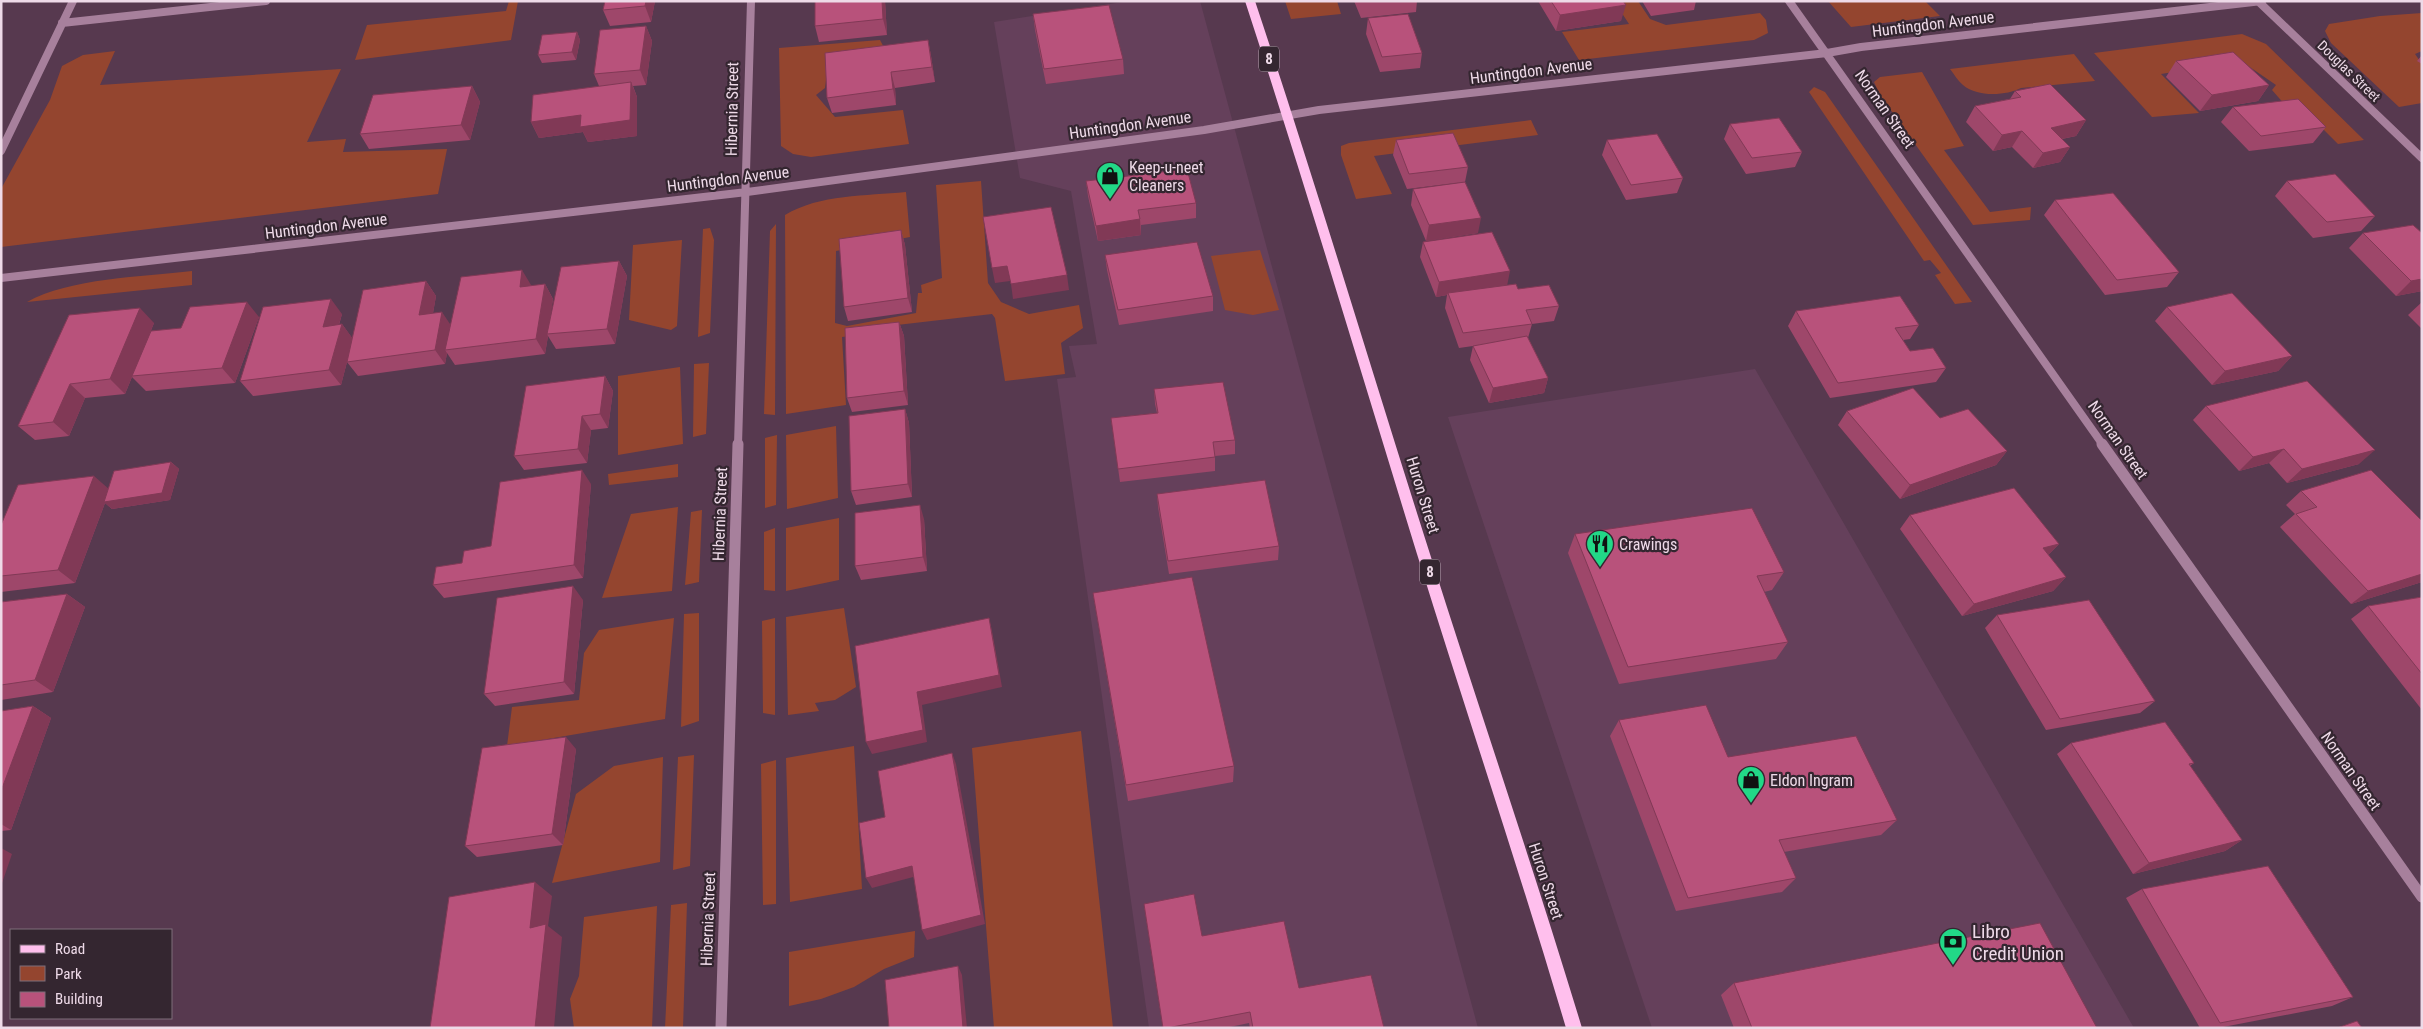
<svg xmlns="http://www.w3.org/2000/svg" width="2423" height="1029" font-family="'Roboto Condensed',sans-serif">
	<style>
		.built { fill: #65405b }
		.green { fill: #94452f }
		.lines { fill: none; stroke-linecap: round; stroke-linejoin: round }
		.lane { stroke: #a7809c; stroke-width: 8 }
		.street-far1 { stroke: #a7809c; stroke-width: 8 }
		.street { stroke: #a7809c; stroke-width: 11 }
		.primary { fill: #ffbfed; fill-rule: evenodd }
		.wall { fill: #9e476a }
		.shaded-wall { fill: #813956 }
		.building { fill: #b8527b; stroke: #813956 }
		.labels { text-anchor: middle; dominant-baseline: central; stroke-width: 4.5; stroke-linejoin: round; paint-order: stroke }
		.far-street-label { font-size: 14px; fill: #eedae8; stroke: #342630 }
		.shield { fill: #342630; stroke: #b6a4b1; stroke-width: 1 }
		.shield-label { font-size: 15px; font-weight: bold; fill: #eedae8 }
		.street-label { font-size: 16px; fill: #eedae8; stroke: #342630 }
		.poi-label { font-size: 16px; fill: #eedae8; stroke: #342630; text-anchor: start }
		.near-poi-label { font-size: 19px; fill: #eedae8; stroke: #342630; text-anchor: start }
	</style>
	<rect width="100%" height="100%" fill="#57394f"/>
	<!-- built -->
	<path class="built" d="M1129,1H1200L1478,1028H1149L1057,379L1076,377L1069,346L1097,344L1071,191L1020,178L994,22Z
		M1755,369L2134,1028H1652L1448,417Z"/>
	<!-- green -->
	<path class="green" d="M509,1H518L511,40L355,60L367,25L506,11Z
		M1285,1H1337L1341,14L1291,19Z
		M1614,1H1638L1650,19L1666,25L1760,13L1766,20L1768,33L1754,40L1579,60L1562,32L1629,24Z
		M1828,1H1925L1940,16L1851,27Z
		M2422,13V51L2415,54L2422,64V103L2399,107L2331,43L2325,31L2329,24L2380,16Z
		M2242,34L2266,44L2364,140L2338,144L2298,104L2286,106L2272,90L2276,85L2241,61L2161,74L2199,113L2152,117L2094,53Z
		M880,40L889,57L828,64L825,88L816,95L835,117L903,110L909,144L811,157L793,154L781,146L779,48Z
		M115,51L100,85L341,69L307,142L346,139L343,152L447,149L438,194L1,247V189L50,100L62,66L83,55Z
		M2074,54L2095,81L2021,88C2006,96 1976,97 1963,85C1958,81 1954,74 1950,69Z
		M1922,72L1964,146L1944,150L1990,212L2031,207L2030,220L1973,225L1880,95L1874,82L1880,77Z
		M1814,87L1825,92L1972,302L1955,304L1935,275L1941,273L1930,260L1924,261L1809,92Z
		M1531,120L1538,135L1374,156L1392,194L1356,199L1341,155V146L1349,143Z
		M981,181L988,283L1001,302L1029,314L1079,305L1083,328L1061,343L1065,374L1005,381L995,318L992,314L897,325L896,330L842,337L846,405L786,414L785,215C820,194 866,196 906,192L910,237L836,251L835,323L847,326L916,313L918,293H922L921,285L942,278L936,185Z
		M776,224L775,415L764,414L770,231Z
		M710,228L714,240L710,333L698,337L703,229Z
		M682,240L677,326L671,330L629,320L633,245Z
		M1260,250L1279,310L1253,315L1225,310L1211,256Z
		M192,271V285L27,302C69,278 143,277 192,271Z
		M709,363L706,434L693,437L694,364Z
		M680,367L683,444L618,455V376Z
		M836,426L838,498L787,509L786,435Z
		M777,435L776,505L765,508V438Z
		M678,464V477L609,485L608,474Z
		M678,507L672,591L602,598L631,514Z
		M702,510L699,582L685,585L691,512Z
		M839,518V580L786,591V528Z
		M775,528V591L764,590V532Z
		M844,608L856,687L835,700L815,703L819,711L788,715L786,617Z
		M699,613V721L681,727L684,614Z
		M674,618L665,719L507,746L512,707L579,700L584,653L599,630Z
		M775,618V715L763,713L762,621Z
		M1081,731L1113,1028H994L972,748Z
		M854,746L862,889L790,902L786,758Z
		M694,755L690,866L673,870L678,757Z
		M663,757L660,862L552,883L576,794L614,766Z
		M776,760V904L763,905L761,764Z
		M687,903L683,1028H665L671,905Z
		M657,906L652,1028H574L570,999L579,976L584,917Z
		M915,931L914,957L884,969L854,987L821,999L789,1006V952Z"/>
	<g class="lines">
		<!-- lane -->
		<path class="lane" d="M62,23L266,1
			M1,151L73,1"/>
		<!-- street-far1 -->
		<path class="street-far1" d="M1789,1L2103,445
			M2258,1L2422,158
			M1,278L747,192L1204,130L1319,110L1827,53L1861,47L2262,1
			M738,445L751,1"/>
		<!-- street -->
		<path class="street" d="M2102,444L2422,897
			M721,1028L738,444"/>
		<!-- primary -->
		<path class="primary" d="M1245,1H1255C1316,184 1371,369 1430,554C1480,712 1534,869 1582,1028H1566C1519,869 1466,712 1417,554C1360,369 1305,184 1245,1Z"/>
	</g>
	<!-- wall -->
	<path class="wall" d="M605,1H655L651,22L610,26L603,10Z
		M815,1H885L887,35L819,42L815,26Z
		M1354,1H1417L1416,12L1361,18Z
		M1538,1H1623L1621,21L1556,31Z
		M1642,1H1696L1694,10L1651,16Z
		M1033,14L1123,59L1124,74L1046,84L1035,30Z
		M1368,18L1422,53L1420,68L1380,72L1366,34Z
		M646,26L652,41L646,85L633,86L637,97V136L588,142L583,132L539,138L531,122L599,86L594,74Z
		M577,32L580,40L576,60L542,63L538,55Z
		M928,40L931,56L935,82L895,88L896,105L832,113L827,98Z
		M2422,55V64L2417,61Z
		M2176,61L2269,85L2258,101L2200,111L2166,77Z
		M472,86L480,102L470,140L369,149L360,134Z
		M2015,91L2086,120L2076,136L2062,139L2070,147L2060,162L2033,168L2012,147L1993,151L1966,122L1975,106L2010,99Z
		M2233,107L2326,127L2313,143L2249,151L2221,122Z
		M1730,124L1802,152L1795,167L1746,174L1724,139Z
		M1396,140L1468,167L1465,182L1407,189L1393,155Z
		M1607,140L1683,178L1677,193L1626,200L1602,155Z
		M1086,181L1196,203V218L1141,225V235L1098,241L1088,196Z
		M2287,181L2375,216L2361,231L2313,238L2275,196Z
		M1413,189L1478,233L1426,241L1411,205Z
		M2055,200L2179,272L2167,287L2105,295L2044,215Z
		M901,230L905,245L912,312L848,321L844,307Z
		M2363,233L2422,291L2396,296L2349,248Z
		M1423,242L1507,285L1559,306L1554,321L1532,324L1528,338L1548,378L1544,393L1489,403L1470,360L1473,346L1459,348L1445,308L1447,295L1436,297L1420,257Z
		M1105,255L1213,296V311L1119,325L1107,270Z
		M619,261L627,276L615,344L556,349L548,336L545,354L455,365L447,353L445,364L358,376L347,362L341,385L253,396L240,381L342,314L339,325L342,324L352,338L426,281L436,296L433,313L451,325L531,285V286L545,284L553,299L550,317Z
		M2422,302V329L2408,315Z
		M2167,307L2292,356L2278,371L2212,385L2155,321Z
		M1796,311L1919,325L1910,339L1903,340L1910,351L1946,368L1936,382L1830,398L1788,326Z
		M69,315L154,323L143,350L181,328L259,317L235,383L146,391L132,377L125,394L85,398L69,436L35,440L18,426Z
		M899,322L904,336L908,405L852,412L847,398Z
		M605,376L613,391L608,428L591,430L587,463L524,470L514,456Z
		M1154,389L1235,440V454L1215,456V471L1120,482L1111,418L1157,413L1155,404Z
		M2206,406L2359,464L2287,483L2269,463L2239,471L2193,420Z
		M905,409L909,423L912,497L856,505L851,491Z
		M1847,411L1940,418L2007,451L1996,465L1900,499L1838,425Z
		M171,462L179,469L170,500L112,509L105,503L75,583L1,592V525L108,488Z
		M591,484L583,578L444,598L433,585L462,563L491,546Z
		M2301,491L2422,521V582L2351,604L2280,527L2295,514L2286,505Z
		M1157,494L1279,546L1278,560L1169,574L1158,507Z
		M1910,515L2059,544L2048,555L2066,577L2053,591L1962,616L1900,529Z
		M924,519L927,571L861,580L855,566Z
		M1575,534L1784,572L1772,590L1764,592L1788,642L1776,659L1619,684L1568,553Z
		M1093,593L1234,766L1233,782L1128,801Z
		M67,594L85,607L53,692L1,700V602Z
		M2422,597V710L2351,619L2368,606Z
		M583,600L574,694L495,706L484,694Z
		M1997,615L2155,701L2140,713L2046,730L1985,628Z
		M33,706L51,718L11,830L1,831V711Z
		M1619,720L1728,757L1897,820L1881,835L1784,852L1796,878L1782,892L1676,911L1610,736Z
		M2071,743L2194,763L2190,766L2242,840L2225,851L2133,874L2057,754Z
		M576,749L563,845L477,857L465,846Z
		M2142,889L2353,997L2332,1006L2218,1028H2200L2126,898Z
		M1144,904L1299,988L1384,1028H1250L1249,1023L1225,1028H1163Z
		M1734,983L2097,1028H1734L1721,995Z"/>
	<!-- shaded-wall -->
	<path class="shaded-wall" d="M646,1H655L651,22L645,6Z
		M882,1H885L887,35L883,19Z
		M1626,5L1621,21L1556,31L1560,15Z
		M646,26L652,41L646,85L640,70Z
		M577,32L580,40L576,60L572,52Z
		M928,40L931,56L935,82L932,67Z
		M891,72L895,88L896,105L893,89Z
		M631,82L637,97V136L588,142L583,132L539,138L531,122Z
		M2269,85L2258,101L2200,111L2212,95Z
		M472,86L480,102L470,140L461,125Z
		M2086,120L2076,136L2041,143L2051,128Z
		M2022,131L2012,147L1993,151L2002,135Z
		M2070,147L2060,162L2033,168L2043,153Z
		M1481,218L1478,233L1426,241L1429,225Z
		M1140,219L1141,235L1098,241L1096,226Z
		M901,230L905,245L912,312L908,298Z
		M619,261L627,276L615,344L607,329Z
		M1007,266L1010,281L995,283L992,268Z
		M522,270L531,285L528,302L520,287Z
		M1510,271L1507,286L1448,293L1447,295L1436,297L1439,282Z
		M1067,275L1069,290L1013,299L1011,284Z
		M2422,279V291L2396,296L2411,281Z
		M426,281L436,296L430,330L419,315Z
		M545,284L553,299L548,334H547L548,336L545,354L536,339Z
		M331,299L342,314L334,341L323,327Z
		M247,302L259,317L235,383L222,368Z
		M140,308L154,323L125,394L110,379Z
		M442,312L452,327L445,350L447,353L445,364L435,350Z
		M899,322L904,336L908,405L904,391Z
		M342,324L353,339L341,385L329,370Z
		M2292,356L2278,371L2212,385L2225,371Z
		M605,376L613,391L608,428L600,414Z
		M1548,378L1544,393L1489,403L1493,388Z
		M70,384L85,398L69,436L53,422Z
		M905,409L909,423L912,497L908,484Z
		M582,416L591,430L587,463L578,449Z
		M2284,449L2269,463L2239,471L2253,457Z
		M2375,450L2359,464L2287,483L2302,469Z
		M2007,451L1996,465L1900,499L1910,485Z
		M171,462L179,469L170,500L112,509L105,503L75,583L58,570L94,476L110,490Z
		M582,470L591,484L583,578L574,565Z
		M920,505L924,519L927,571L923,557Z
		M2059,544L2046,557L2043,548Z
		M2422,574V582L2351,604L2368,591Z
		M2066,577L2053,591L1962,616L1974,604Z
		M573,586L583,600L574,694L564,682Z
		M67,594L85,607L53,692L35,680Z
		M989,618L992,631L1002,687L922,705L927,742L872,754L866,742L917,692Z
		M33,706L51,718L11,830L1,824V791Z
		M566,737L576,749L563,845L552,834Z
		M952,753L956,764L985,924L927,940L922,930Z
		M2242,840L2225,851L2133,874L2149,863Z
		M1,848L12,854L1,886Z
		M912,866L917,876L872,888L866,878Z
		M535,882L552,896L548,926L562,937L554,1028H535L530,928Z
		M958,966L962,975L967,1028H963Z"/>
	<!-- building -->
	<path class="building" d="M605,1H646L645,6L603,10Z
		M815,1H882L883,19L815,26Z
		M1551,1H1623L1626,5L1560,15Z
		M1109,5L1123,59L1044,69L1033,14Z
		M1408,14L1422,53L1382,57L1368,18Z
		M646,26L640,70L594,74L600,30Z
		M577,32L572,52L538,55L542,35Z
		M928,40L932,67L891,72L893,89L827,98L825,53Z
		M2233,52L2269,85L2212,95L2176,61Z
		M631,82L630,120L580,127L581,115L531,122L533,95Z
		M2050,84L2086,120L2051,128L2070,147L2043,153L2022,131L2002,135L1975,106L2021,97L2015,91Z
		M472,86L461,125L360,134L373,95Z
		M2298,99L2326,127L2261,136L2233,107Z
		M1779,118L1802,152L1752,158L1730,124Z
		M1453,133L1468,167L1409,174L1396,140Z
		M1657,134L1683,178L1631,185L1607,140Z
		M1187,169L1196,203L1138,210L1140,219L1096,226L1086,181Z
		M2335,174L2375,216L2327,222L2287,181Z
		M1465,182L1481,218L1429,225L1413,189Z
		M2113,193L2179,272L2117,280L2055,200Z
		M1051,207L1067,275L1011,284L1007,266L992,268L983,217Z
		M2413,225L2422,233V279L2411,281L2363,233Z
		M901,230L908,298L844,307L839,239Z
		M1492,232L1510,271L1439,282L1423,242Z
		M1197,242L1213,296L1118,310L1105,255Z
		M619,261L607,329L547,334L561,267Z
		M522,270L520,287L545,284L536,339L445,350L461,277Z
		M426,281L419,315L442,312L435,350L347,362L363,290Z
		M1516,284L1518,289L1549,285L1559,306L1526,310L1532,324L1463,333L1448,293Z
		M2232,293L2292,356L2225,371L2167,307Z
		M1900,296L1919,325L1895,328L1910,351L1933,348L1946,368L1838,383L1796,311Z
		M331,299L323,327L342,324L329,370L240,381L263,307Z
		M247,302L222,368L132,376L151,331L181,328L190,307Z
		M140,308L110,379L70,384L53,422L18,426L69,315Z
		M899,322L904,391L847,398L845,328Z
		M1527,336L1548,378L1493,388L1473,346Z
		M605,376L600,414L582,416L578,449L514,456L526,386Z
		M2307,381L2375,450L2302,469L2284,449L2253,457L2206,406Z
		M1223,382L1235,440L1213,442L1215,457L1118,469L1111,418L1158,413L1154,389Z
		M1913,388L1940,418L1968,409L2007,451L1910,485L1847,411Z
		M905,409L908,484L851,491L849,416Z
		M171,462L162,493L104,502L114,471Z
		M582,470L574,565L433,585L436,567L462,563L464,551L491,546L500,482Z
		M2371,470L2422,521V574L2368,591L2296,514L2317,507L2301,491Z
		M94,476L58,570L1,576V525L18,485Z
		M1265,480L1279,546L1168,561L1157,494Z
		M2014,488L2059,544L2043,548L2066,577L1974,604L1910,515Z
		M920,505L923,557L855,566V513Z
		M1752,508L1784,572L1757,576L1788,642L1628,667L1575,534Z
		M1192,577L1234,766L1126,785L1093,593Z
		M573,586L564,682L484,694L497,598Z
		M67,594L35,680L1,685V602Z
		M2422,597V674L2368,606Z
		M2089,600L2155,701L2060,719L1997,615Z
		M989,618L999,675L917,692L923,730L866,742L855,646Z
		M1706,705L1728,757L1856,736L1897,820L1779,840L1796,878L1688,898L1619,720Z
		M33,706L1,791V711Z
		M2165,722L2194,763L2189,764L2242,840L2149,863L2071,743Z
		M566,737L552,834L465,846L482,748Z
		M952,753L981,915L922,930L912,866L866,878L859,823L885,817L878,771Z
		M2268,866L2353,997L2220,1023L2142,889Z
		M535,882L530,928L546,924L535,1028H430L449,897Z
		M1194,894L1202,936L1284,921L1299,988L1371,975L1384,1028H1253L1250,1012L1167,1028H1163L1144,904Z
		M2040,923L2097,1028H1752L1734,983Z
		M958,966L963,1028H889L885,980Z
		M2357,1021L2362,1028H2337Z"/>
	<!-- icons -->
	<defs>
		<symbol id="shop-pin" viewBox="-11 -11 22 30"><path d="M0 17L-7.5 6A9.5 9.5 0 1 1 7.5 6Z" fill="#22d887" stroke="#342630"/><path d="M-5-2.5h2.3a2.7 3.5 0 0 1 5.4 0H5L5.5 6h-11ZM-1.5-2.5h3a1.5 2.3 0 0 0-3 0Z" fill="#111"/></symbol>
		<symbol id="restaurant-pin" viewBox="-11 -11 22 30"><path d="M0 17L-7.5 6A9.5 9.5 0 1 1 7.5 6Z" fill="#22d887" stroke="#342630"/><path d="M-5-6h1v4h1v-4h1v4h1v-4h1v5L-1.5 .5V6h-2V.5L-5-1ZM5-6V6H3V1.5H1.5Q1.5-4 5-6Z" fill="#111"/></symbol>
		<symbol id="bank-pin" viewBox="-11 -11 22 30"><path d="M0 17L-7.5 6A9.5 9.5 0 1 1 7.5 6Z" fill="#22d887" stroke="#342630"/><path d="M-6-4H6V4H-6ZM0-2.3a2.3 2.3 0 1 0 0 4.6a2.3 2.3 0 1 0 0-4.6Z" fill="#111"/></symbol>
	</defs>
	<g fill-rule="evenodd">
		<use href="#shop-pin" x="1094" y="160" width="32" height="43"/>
		<use href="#restaurant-pin" x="1584" y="528" width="32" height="43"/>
		<use href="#shop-pin" x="1735" y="764" width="32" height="43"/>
		<use href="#bank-pin" x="1937" y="926" width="32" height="43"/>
	</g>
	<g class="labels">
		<!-- far-street labels -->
		<g class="far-street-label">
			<text transform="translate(2349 71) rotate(44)">Douglas Street</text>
		</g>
		<!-- shield labels -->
		<g class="shield">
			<rect x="1259" y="46.5" width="20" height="25" rx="4"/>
			<rect x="1420" y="559.5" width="20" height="25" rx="4"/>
		</g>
		<g class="shield-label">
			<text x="1269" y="59">8</text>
			<text x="1430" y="572">8</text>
		</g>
		<!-- street labels -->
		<g class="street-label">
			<text transform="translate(1933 24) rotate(-7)">Huntingdon Avenue</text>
			<text transform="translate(1531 71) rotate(-7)">Huntingdon Avenue</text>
			<text transform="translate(732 109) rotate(-89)">Hibernia Street</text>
			<text transform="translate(1885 109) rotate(55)">Norman Street</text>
			<text transform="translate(1130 125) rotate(-8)">Huntingdon Avenue</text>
			<text transform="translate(728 179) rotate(-7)">Huntingdon Avenue</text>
			<text transform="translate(326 226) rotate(-7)">Huntingdon Avenue</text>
			<text transform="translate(2118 440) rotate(55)">Norman Street</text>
			<text transform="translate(1423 495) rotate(73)">Huron Street</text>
			<text transform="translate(720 514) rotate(-88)">Hibernia Street</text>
			<text transform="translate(2351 771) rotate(55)">Norman Street</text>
			<text transform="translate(1546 881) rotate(72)">Huron Street</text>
			<text transform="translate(708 919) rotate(-88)">Hibernia Street</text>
		</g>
		<!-- poi labels -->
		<g class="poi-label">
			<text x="1129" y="167">Keep-u-neet<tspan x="1129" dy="18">Cleaners</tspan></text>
			<text x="1619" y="544">Crawings</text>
			<text x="1770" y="780">Eldon Ingram</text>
		</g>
		<!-- near-poi labels -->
		<g class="near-poi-label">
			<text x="1972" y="931">Libro<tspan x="1972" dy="22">Credit Union</tspan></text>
		</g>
	</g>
	<!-- border -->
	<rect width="2423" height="1029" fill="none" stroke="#eedae8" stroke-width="5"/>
	<!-- legend -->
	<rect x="10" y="929" width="162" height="90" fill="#342630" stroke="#7e6e7a"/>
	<rect x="20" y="945" width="25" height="8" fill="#ffbfed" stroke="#7e6e7a"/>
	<text x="55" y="954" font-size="15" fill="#eedae8">Road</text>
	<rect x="20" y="966" width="25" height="15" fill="#94452f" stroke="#7e6e7a"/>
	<text x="55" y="979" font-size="15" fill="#eedae8">Park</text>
	<rect x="20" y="992" width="25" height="15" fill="#b8527b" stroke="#7e6e7a"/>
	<text x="55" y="1004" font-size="15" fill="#eedae8">Building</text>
</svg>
